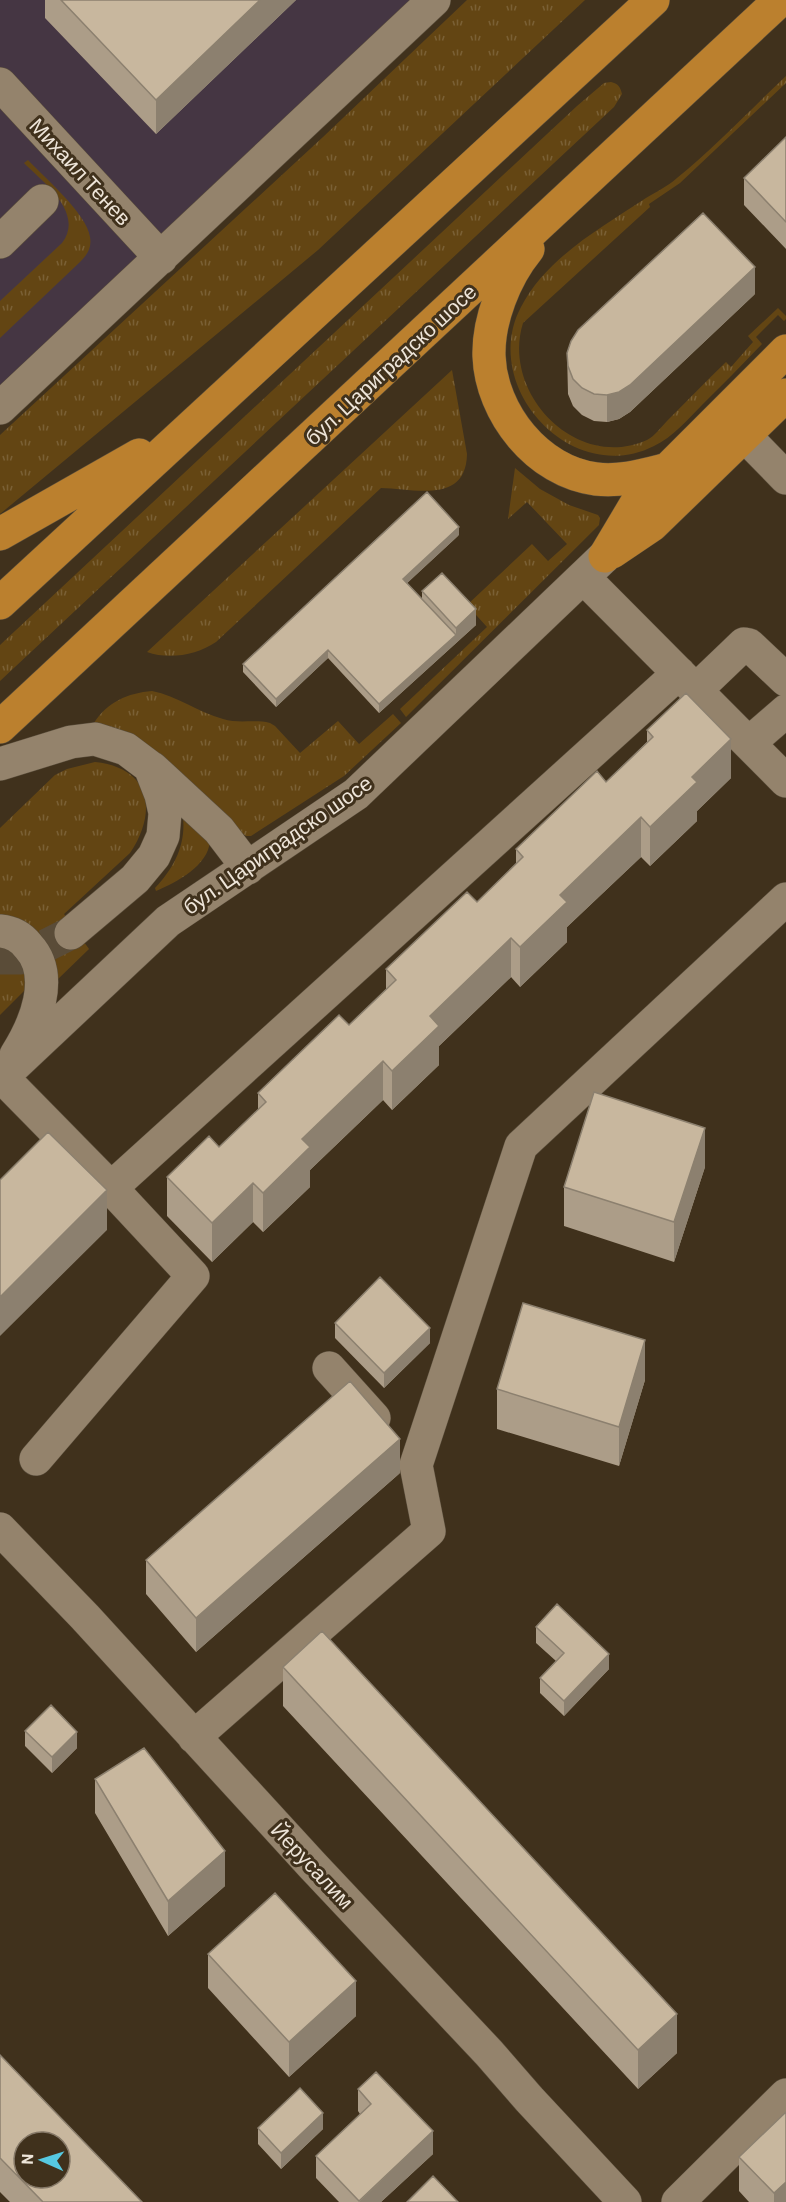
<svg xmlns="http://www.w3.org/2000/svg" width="786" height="2202" font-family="Barlow,sans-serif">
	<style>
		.commercial { fill: #453643 }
		.grass { fill: url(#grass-tufts) }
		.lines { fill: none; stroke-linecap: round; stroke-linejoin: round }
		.minor-tunnel { stroke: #5a4c38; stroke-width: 33; stroke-dasharray: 33 16; stroke-linecap: butt }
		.minor-casing { stroke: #5a4e3c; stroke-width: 34 }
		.highway-casing { stroke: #5a4e3c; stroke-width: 34 }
		.minor { stroke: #94836c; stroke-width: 33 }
		.highway { stroke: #bb802e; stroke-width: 33 }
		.wall { fill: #ac9d88 }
		.shaded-wall { fill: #8c806f }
		.building { fill: #c8b79e; stroke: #8c806f; stroke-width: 1.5; fill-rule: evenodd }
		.labels { text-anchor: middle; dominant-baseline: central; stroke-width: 6; stroke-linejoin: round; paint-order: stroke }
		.street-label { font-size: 21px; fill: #eee5d9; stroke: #40311c }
	</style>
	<defs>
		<pattern id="grass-tufts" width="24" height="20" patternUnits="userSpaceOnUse" patternTransform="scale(1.5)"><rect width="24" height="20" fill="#634513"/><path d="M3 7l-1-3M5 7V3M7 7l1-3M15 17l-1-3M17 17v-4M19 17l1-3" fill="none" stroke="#7a6035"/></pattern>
	</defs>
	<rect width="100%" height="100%" fill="#40311c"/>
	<!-- commercial -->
	<path class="commercial" d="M0,0H434L0,408Z"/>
	<!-- grass -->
	<path class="grass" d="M467,0H585L318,250L0,514V435L323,137Z
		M786,76V83L680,183L649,204L650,207L523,323C501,393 576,472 647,440C655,436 661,427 667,421C687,401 706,381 726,362L731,367L753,342L748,336L778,308L786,316V319L784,321L778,315L756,337L762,344C742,365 722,385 702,405C687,420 673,437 654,446C571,488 479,386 521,307C547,257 601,228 646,198C656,192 668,186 677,178C715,147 750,110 786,76Z
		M611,82C618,84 620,86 622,94L614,107L0,681V645L577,106L604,83Z
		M28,160C44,177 87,214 90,237C92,248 87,255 80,262L0,338V301L62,243C85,213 43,182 24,163Z
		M452,370L467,454C466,504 415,489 381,488L216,642C197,655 169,660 147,652Z
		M515,468L540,489L569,505L598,515L600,518L599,525L406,717L400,709L487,627L467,605L532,544L548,561L567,544L527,502L508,519Z
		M152,691C177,696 198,712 223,719C238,724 255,719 270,723L275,726L300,753L338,721L359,744L393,714L401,723L344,776L251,836H246L94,723C107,702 128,693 152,691Z
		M95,762C151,768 158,811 130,853L64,914L89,949L56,981L0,920V828L55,775L67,769Z
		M183,817L210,841C208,866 177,882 156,891L155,888C174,868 186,845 183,817Z
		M0,944L19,952L29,981L24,991L0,1015Z"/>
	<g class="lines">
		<!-- minor-tunnel -->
		<path class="minor-tunnel" d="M0,958H21L71,933"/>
		<defs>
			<path id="minor" d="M0,84L161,258
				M0,242L42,201
				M0,408L434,0
				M744,435L786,478
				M584,578L786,781
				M696,690L744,644L749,645L786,680
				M749,743L786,711
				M0,764L71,742L95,739L126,749L150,767L161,795L165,813L163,836L154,856L135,879L71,933
				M152,768L219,830L248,868
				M0,931C11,932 21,937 28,946C56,976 35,1025 16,1055
				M2,1077L111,1188L193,1276L36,1459
				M0,1079L168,921L356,794L605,556
				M111,1188L679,673
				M329,1368L374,1418
				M0,1529L85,1617L312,1865L489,2053L529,2099L625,2202
				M194,1737L429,1531L416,1465L521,1146L786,899
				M678,2202L786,2095"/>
			<path id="highway" d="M528,249C505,277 488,320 489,356C491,413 538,472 596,479C621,482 644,475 668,469
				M0,534L139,455
				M612,552L652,525L786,395
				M605,556L636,504L668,469L786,351
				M0,603L653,0
				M0,727L780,0"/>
		</defs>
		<!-- minor casing -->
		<use href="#minor" class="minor-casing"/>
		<!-- highway casing -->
		<use href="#highway" class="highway-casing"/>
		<!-- minor -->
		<use href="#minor" class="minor"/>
		<!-- highway -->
		<use href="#highway" class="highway"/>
	</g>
	<!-- wall -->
	<path class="wall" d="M45,0H296L156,134L45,18Z
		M786,137V249L744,205V178Z
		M755,294L630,412L619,419L607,422L594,421L582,415L573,406L568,394L567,353Z
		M459,535L407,583L422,599V591L476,625L379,713L328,658L276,707L243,672V664Z
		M647,730L731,778L697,811V821L650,866L641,857L567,927V942L520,987L511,977L439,1046V1065L392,1110L383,1100L310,1170V1187L263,1232L253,1222L212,1262L167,1216V1177L219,1147L258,1110V1093L349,1025L386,990V969L477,902L516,864V849L606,782L647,742Z
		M705,1167L674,1262L564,1226V1187Z
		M335,1323L430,1343L384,1388L335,1338Z
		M645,1380L619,1466L497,1429V1389Z
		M400,1473L196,1652L146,1594V1560Z
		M536,1627L609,1669L564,1716L540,1693V1678L556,1661L536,1643Z
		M283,1667L677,2053L638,2089L283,1706Z
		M25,1731L77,1748L52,1773L25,1746Z
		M95,1779L225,1886L168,1936L95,1813Z
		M208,1954L356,2016L289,2077L208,1988Z
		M0,2055L142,2202H10L0,2192Z
		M358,2089L433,2154L381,2202H339L316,2178V2156L360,2114L358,2111Z
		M258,2128L323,2129L281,2169L258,2144Z
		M739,2157L786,2202H749L739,2191Z"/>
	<!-- shaded-wall -->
	<path class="shaded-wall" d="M260,0H296L156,134V100Z
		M755,267V294L630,412L619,419L607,422V395Z
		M459,527V535L403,587V579Z
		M476,609V625L379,713V704L456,635V628Z
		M328,650V658L276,707V699Z
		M731,739V778L697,811V821L650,866V827L692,777Z
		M641,817V857L567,927V942L520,987V947L560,895Z
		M511,938V977L439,1046V1065L392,1110V1071L430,1016Z
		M383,1061V1100L310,1170V1187L263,1232V1193L302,1139Z
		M705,1128V1167L674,1262V1222Z
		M253,1183V1222L212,1262V1223Z
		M107,1190V1230L0,1336V1297Z
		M430,1328V1343L384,1388V1373Z
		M645,1340V1380L619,1466V1427Z
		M400,1439V1473L196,1652V1618Z
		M609,1654V1669L564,1716V1701Z
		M77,1732V1748L52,1773V1757Z
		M225,1851V1886L168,1936V1901Z
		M356,1981V2016L289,2077V2042Z
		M677,2014V2053L638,2089V2050Z
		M323,2113V2129L281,2169V2153Z
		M433,2131V2154L381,2202H359Z
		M786,2182V2202H774V2193Z"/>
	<!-- building -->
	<path class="building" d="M61,0H260L156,100Z
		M786,137V222L744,178Z
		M703,213L755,267L630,385L619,392L607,395L594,394L582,388L573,379L568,366L567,353L571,341L578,330Z
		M427,492L459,527L403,579L456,635L379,704L328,650L276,699L243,664Z
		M442,573L476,609L456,628L422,591Z
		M686,693L731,739L692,777L697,782L650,827L641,817L560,895L567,902L520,947L511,938L430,1016L439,1026L392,1071L383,1061L302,1139L310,1147L263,1193L253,1183L212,1223L167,1177L209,1136L219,1147L266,1102L258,1093L339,1015L349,1025L396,980L386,969L467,892L477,902L523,857L516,849L597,771L606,782L653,737L647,730Z
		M594,1092L705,1128L674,1222L564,1187Z
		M48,1132L107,1190L0,1297V1180Z
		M380,1277L430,1328L384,1373L335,1323Z
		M523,1303L645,1340L619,1427L497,1389Z
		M350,1381L400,1439L196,1618L146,1560Z
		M557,1604L609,1654L564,1701L540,1678L564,1653L536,1627Z
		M322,1631L677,2014L638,2050L283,1667Z
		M51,1705L77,1732L52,1757L25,1731Z
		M144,1748L225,1851L168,1901L95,1779Z
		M275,1893L356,1981L289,2042L208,1954Z
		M0,2055L142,2202H43L0,2158ZM24,2142H60V2178H24Z
		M376,2072L433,2131L359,2201L316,2156L371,2104L358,2089Z
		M300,2088L323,2113L281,2153L258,2128Z
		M786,2112V2182L774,2193L739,2157Z
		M433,2176L458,2202H407Z"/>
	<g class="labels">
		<!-- street labels -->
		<g class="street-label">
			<text transform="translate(81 171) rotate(47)">Михаил Тенев</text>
			<text transform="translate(390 364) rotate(-43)">бул. Цариградско шосе</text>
			<text transform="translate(277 844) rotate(-35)">бул. Цариградско шосе</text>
			<text transform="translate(313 1865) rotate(47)">Йерусалим</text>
		</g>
	</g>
	<!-- north arrow -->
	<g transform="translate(42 2160) rotate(273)"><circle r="28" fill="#40311c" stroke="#867968" stroke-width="1.5"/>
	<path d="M0-4.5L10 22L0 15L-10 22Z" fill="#56c9e1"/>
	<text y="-9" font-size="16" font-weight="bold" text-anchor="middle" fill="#eee5d9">N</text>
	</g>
</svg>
